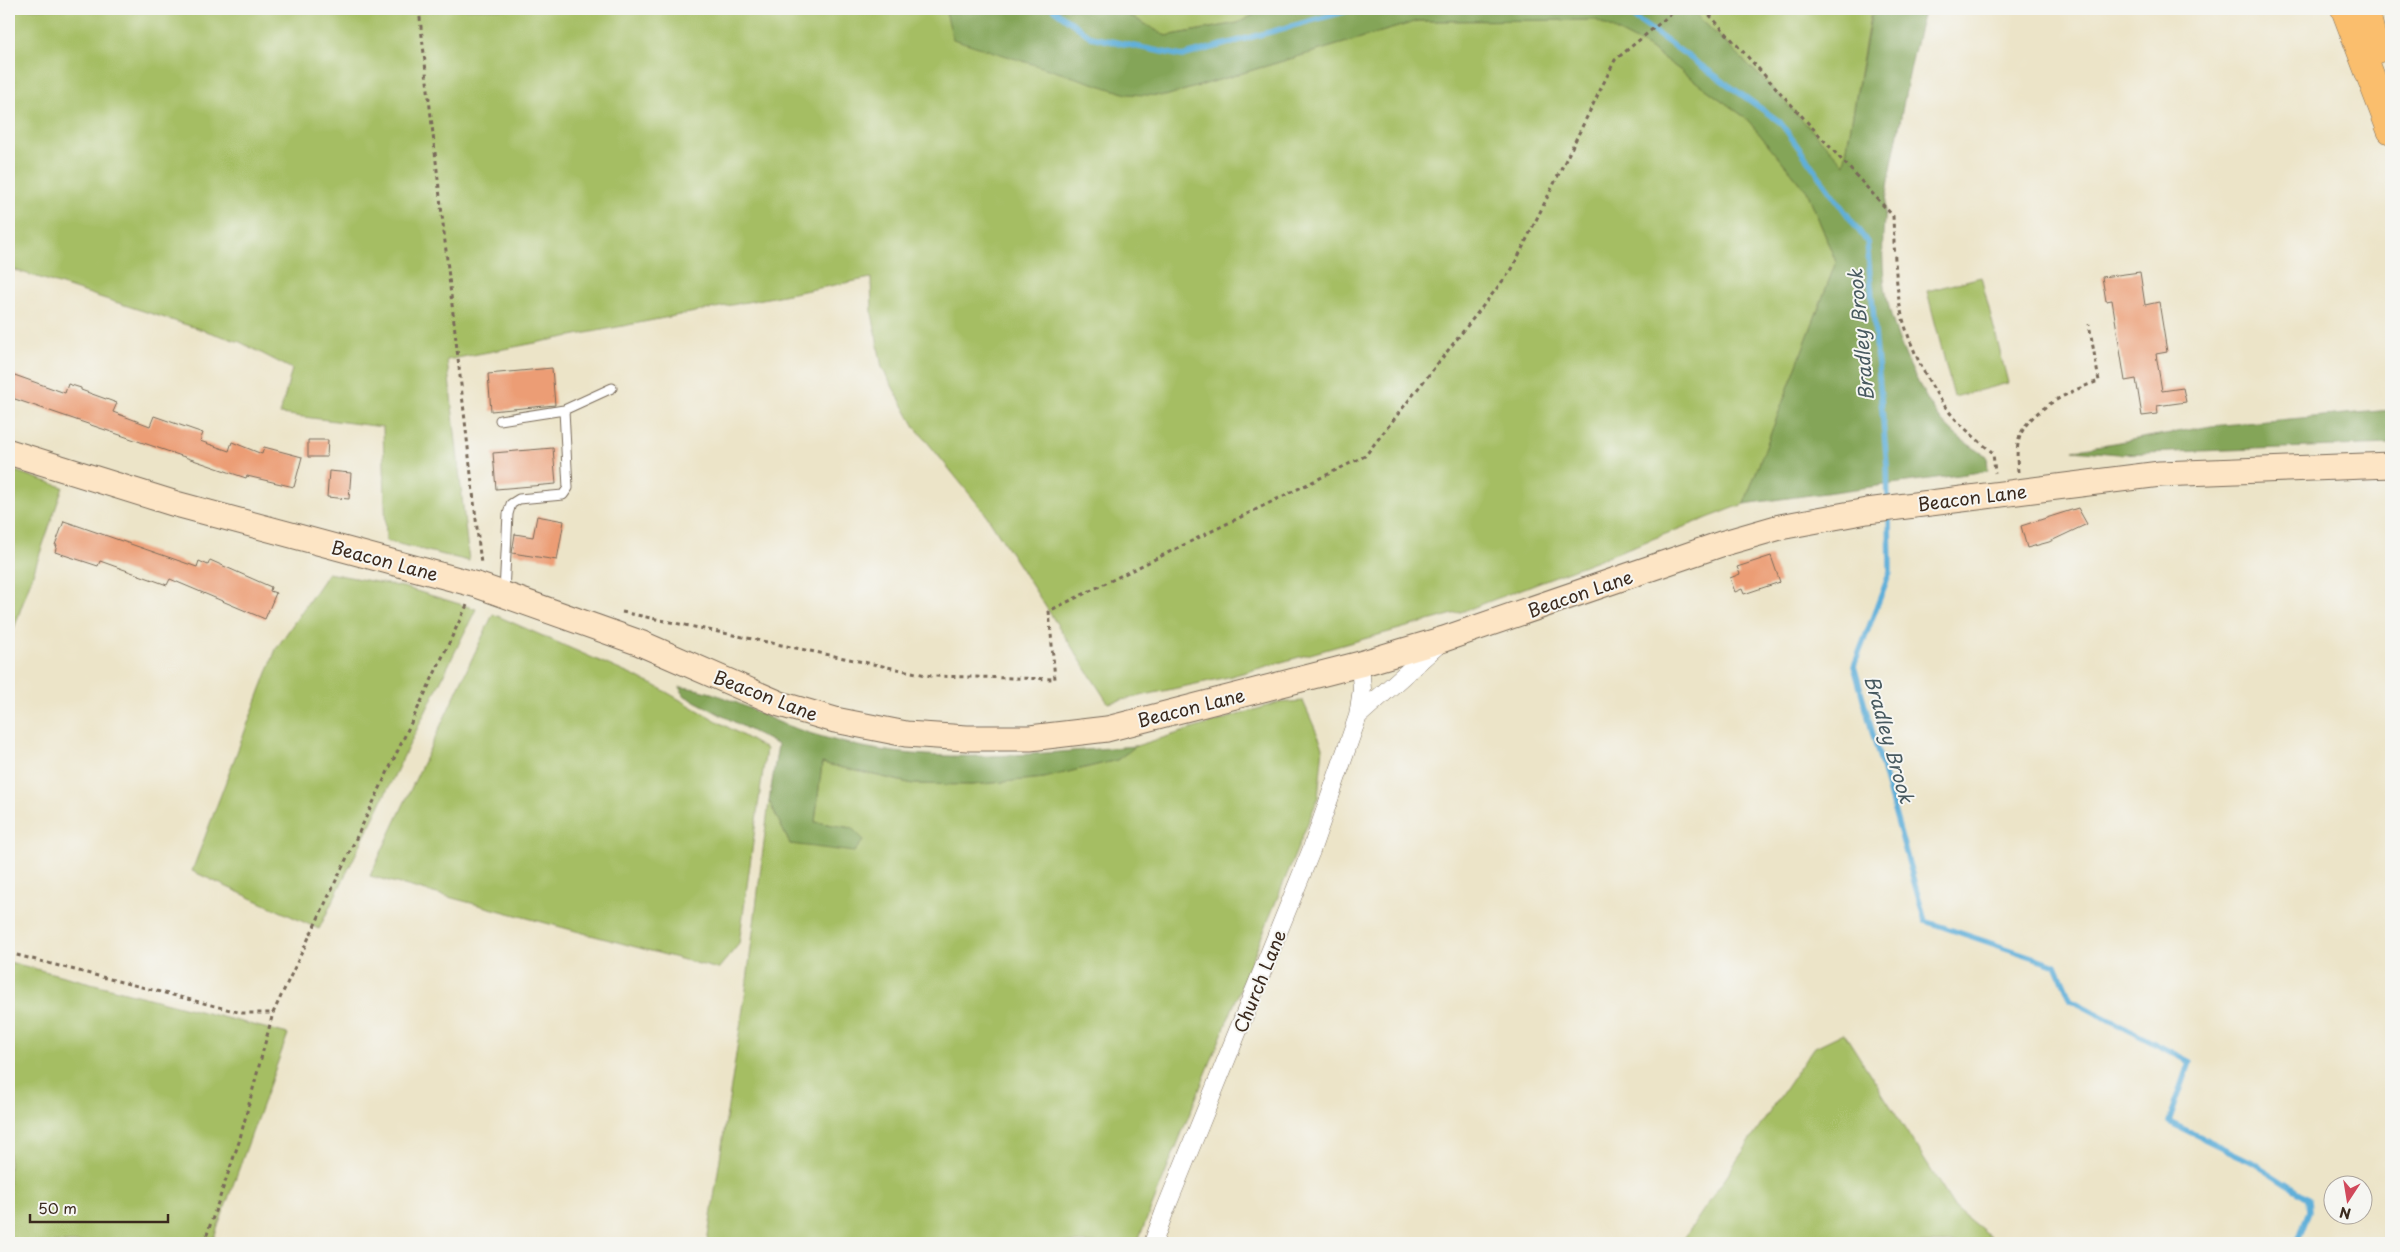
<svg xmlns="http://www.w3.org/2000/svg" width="2400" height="1252" font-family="'Playpen Sans',sans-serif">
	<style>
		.green { fill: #a5be63; stroke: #707440 }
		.forest { fill: #84a559; stroke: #60683c }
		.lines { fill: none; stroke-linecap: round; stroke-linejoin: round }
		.stream { stroke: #5eafd9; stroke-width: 5.5 }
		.building { fill: #ec9d75 }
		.lane-casing { stroke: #796b5a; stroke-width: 11 }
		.street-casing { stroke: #796b5a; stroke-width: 19 }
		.secondary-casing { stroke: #796b5a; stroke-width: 27 }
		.highway-casing { stroke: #796b5a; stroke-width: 29 }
		.path { stroke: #796b5a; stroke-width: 3; stroke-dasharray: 4 4; stroke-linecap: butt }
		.lane { stroke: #fff; stroke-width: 9 }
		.street { stroke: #fff; stroke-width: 18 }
		.secondary { stroke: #fde5c5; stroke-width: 25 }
		.highway { stroke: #fabe6d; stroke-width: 28 }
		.labels { text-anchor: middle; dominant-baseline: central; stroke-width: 4; stroke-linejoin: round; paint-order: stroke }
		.street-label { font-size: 18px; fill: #3b2a1e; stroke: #f6f6f2 }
		.water-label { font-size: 19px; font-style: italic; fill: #47595f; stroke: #f6f6f2 }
	</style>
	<rect width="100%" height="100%" fill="#f6f6f2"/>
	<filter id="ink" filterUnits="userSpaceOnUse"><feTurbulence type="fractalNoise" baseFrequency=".02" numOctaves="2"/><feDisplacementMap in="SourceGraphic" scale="10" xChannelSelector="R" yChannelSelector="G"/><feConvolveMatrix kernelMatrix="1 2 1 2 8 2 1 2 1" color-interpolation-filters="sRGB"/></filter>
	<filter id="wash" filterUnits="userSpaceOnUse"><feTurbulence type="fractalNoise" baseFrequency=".0096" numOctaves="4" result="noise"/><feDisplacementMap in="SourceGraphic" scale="20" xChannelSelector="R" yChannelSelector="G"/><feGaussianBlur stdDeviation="1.12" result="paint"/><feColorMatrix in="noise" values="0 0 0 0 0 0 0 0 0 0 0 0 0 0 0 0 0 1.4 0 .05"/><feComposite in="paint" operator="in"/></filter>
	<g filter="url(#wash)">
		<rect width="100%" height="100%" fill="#ece4c8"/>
		<!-- green -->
		<path class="green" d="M9,9H945L954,39L1165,96L1418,21L1596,20L1648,47L1746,118L1807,191L1836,262L1744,504L1464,611L1228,677L1108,703L985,513L915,427L882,368L872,313L871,278L447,360L469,561L386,541L383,427L280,414L292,369L240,342L9,268Z
			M1119,9H1265L1238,23L1166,36Z
			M1690,9H1879L1870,16L1844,165L1766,82Z
			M1981,277L2008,383L1954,397L1927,291Z
			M9,469L63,487L9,643Z
			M328,573L403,587L476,609L319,929L192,871L276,649Z
			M493,614L654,685L766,749L739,944L718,969L370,876Z
			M1303,701L1323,747L1318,798L1137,1243H707L746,989L769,801L790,844L852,828L815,822L822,763L913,784L972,785L1044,778L1117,760L1136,746L1277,703Z
			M9,962L288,1034L212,1243H9Z
			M1844,1033L1955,1208L1998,1243H1681L1813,1048Z"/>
		<!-- forest -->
		<path class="forest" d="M945,9H1118L1166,36L1238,23L1265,9H1690L1766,82L1844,164L1871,16L1879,9H1925C1914,48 1906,88 1899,128C1888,182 1876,242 1887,298C1892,324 1903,352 1915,376C1936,418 1946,432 1987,456L1988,471L1744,504L1836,262L1807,191L1746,118L1648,47L1596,20L1418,21L1165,96L1127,94L953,39Z
			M2391,410V444L2118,454L2073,450L2211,426Z
			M680,687C716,689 750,710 783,724C801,731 822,737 841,742C938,767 1037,753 1136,746L1117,760L1044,778L972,785L913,784L822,763L815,822L852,828L864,840L854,852L790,844L769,801L778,745L683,695Z"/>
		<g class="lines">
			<!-- stream -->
			<path class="stream" d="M1053,9L1091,37L1182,56L1354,9
				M1622,9L1780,122L1867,242L1887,465L1888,503
				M1889,514L1890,572L1854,666L1925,921L2056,965L2071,1000L2190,1062L2169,1122L2252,1162L2308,1198L2309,1212L2297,1243"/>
		</g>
		<g id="blocks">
			<!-- building -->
			<path class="building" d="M2140,272L2145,305L2159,302L2167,352L2156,354L2162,391L2183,388L2186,402L2157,406L2158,414L2142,416L2136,379L2125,381L2112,300L2106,301L2102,277Z
				M552,368L555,405L491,411L488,374Z
				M9,373L65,393L68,384L81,388V390L117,403L113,412L150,426L154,416L203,433L200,441L229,451L232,442L262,454L264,447L302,457L294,487L247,476L246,478L9,397Z
				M308,440H328L327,457H308Z
				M553,448L556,484L496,489L493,453Z
				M329,471L351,473L349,499L327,497Z
				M2078,508L2087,524L2049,542L2027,548L2021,526Z
				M537,516L564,521L557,560L512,553L515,534L533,537Z
				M64,521L197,567L199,561L208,565L210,560L271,587L270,591L276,593L265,619L170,579L167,585L100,561L98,566L55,552L57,545H55Z
				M1771,556L1780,582L1744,594L1742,589L1735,592L1730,578L1740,574L1737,567Z"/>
		</g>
	</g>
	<g filter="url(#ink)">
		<use href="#blocks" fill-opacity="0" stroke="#796b5a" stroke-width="1"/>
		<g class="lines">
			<defs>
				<path id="lane" d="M500,420L564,410L612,388
					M504,592L508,514L511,504L519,499L563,495L568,488L564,410"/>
				<path id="street" d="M1358,716L1440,643
					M1153,1243L1164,1213L1311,851L1358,716L1362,689L1360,664"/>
				<path id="secondary" d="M9,452L176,504L477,585L640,643L780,704L835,720L906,734L967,738H1030L1107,729L1360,664L1444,639L1721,544L1780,527L1867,511L2160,474L2391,465"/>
				<path id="highway" d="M2345,9L2391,130
					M2365,9L2375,50"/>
			</defs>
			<!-- lane casing -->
			<use href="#lane" class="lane-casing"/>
			<!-- street casing -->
			<use href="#street" class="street-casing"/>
			<!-- secondary casing -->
			<use href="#secondary" class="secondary-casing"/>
			<!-- highway casing -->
			<use href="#highway" class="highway-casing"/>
			<!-- path -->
			<path class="path" d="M419,9L481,564
				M1704,9L1893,216C1894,244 1895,272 1899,300C1904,336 1928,386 1951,414C1963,428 1979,441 1993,453L1995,473
				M2018,472C2017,460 2016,448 2020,436C2030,409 2074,389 2099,381L2089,324
				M622,612L931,676L1055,679L1049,611L1365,456L1512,269L1615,60L1677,9
				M9,953L242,1013H273
				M204,1243L239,1142L273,1013L468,603"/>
			<!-- lane -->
			<use href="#lane" class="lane"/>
			<!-- street -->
			<use href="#street" class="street"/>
			<!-- secondary -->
			<use href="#secondary" class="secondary"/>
			<!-- highway -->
			<use href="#highway" class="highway"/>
		</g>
	</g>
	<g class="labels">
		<!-- street labels -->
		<g class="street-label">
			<text transform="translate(1972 497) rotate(-7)">Beacon Lane</text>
			<text transform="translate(385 560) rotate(15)">Beacon Lane</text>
			<text transform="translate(1580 593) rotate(-19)">Beacon Lane</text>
			<text transform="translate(766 695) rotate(21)">Beacon Lane</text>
			<text transform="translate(1191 707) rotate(-14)">Beacon Lane</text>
			<text transform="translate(1259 981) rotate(-68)">Church Lane</text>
		</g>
		<!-- water labels -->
		<g class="water-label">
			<text transform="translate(1860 335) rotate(-95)">Bradley Brook</text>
			<text transform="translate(1890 739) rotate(74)">Bradley Brook</text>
		</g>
	</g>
	<!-- margin -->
	<rect width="2400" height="1252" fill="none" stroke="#f6f6f2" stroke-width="30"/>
	<!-- north arrow -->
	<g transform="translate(2348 1200) rotate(192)"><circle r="24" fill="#f6f6f2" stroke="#aba49d"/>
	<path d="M0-4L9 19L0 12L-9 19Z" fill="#d1495b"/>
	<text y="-8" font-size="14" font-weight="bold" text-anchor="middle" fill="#3b2a1e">N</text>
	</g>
	<!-- scale -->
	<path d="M30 1214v8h138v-8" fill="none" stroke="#3b2a1e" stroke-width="2.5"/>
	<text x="38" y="1214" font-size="15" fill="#3b2a1e" stroke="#f6f6f2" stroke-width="4" paint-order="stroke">50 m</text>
</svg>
